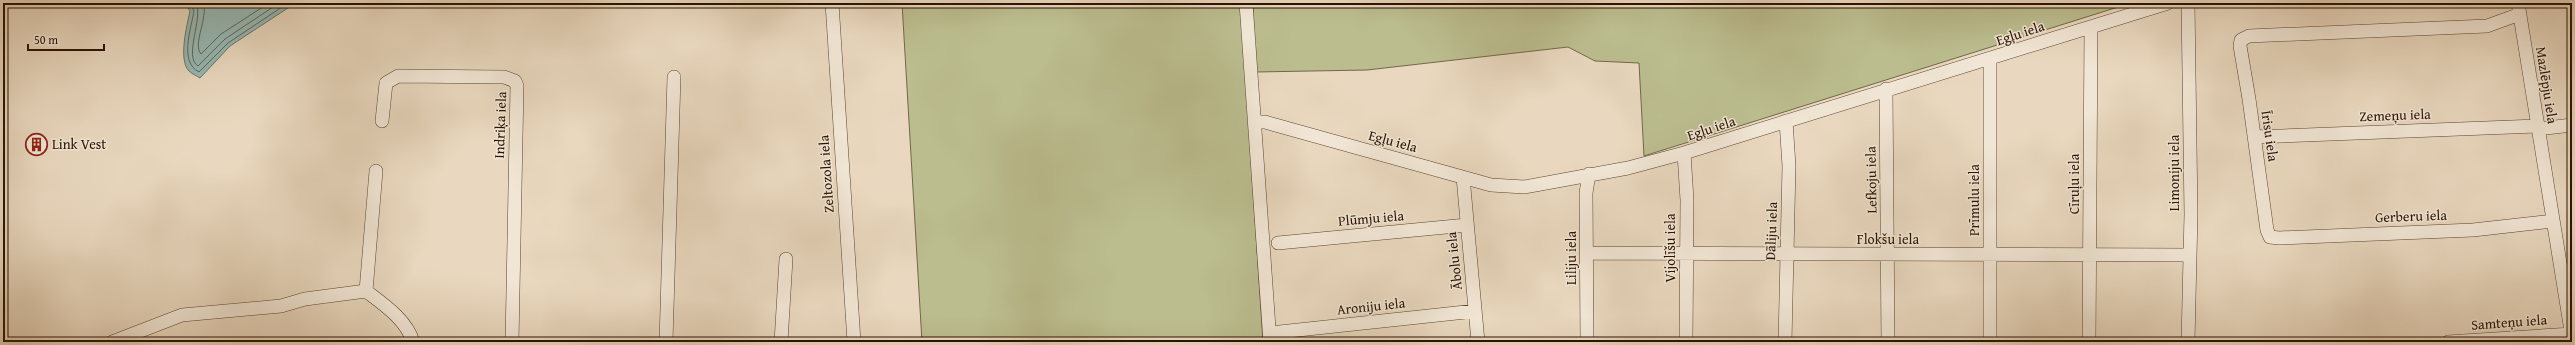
<svg xmlns="http://www.w3.org/2000/svg" width="2575" height="345" font-family="'Gentium Book Plus',serif">
	<style>
		.green { fill: #bbbd8f; stroke: #726848 }
		.water { fill: #97b9b5; stroke: #6b766d }
		.lines { fill: none; stroke-linecap: round; stroke-linejoin: round }
		.shore { stroke: #60665b; stroke-width: 1 }
		.minor-casing { stroke: #594430; stroke-width: 14 }
		.minor { stroke: #f1e6d5; stroke-width: 13 }
		.labels { text-anchor: middle; dominant-baseline: central; stroke-width: 3; stroke-linejoin: round; paint-order: stroke }
		.street-label { font-size: 14px; fill: #291201; stroke: #f1e6d5 }
		.poi-label { font-size: 14px; fill: #291201; stroke: #f1e6d5; text-anchor: start }
	</style>
	<rect width="100%" height="100%" fill="#e9d8bf"/>
	<filter id="stains"><feTurbulence type="fractalNoise" baseFrequency=".005" numOctaves="4"/><feColorMatrix values="0 0 0 0 .2 0 0 0 0 .09 0 0 0 0 .02 0 0 0 .5 -.17"/></filter>
	<radialGradient id="worn" r=".72"><stop offset=".6" stop-color="#630" stop-opacity="0"/><stop offset="1" stop-color="#630" stop-opacity=".3"/></radialGradient>
	<!-- green -->
	<path class="green" d="M902,3H1241L1263,342H922Z
		M1253,3H2131L1644,156L1639,63L1595,61L1568,47L1367,70L1255,72Z"/>
	<!-- water -->
	<path class="water" d="M185,3H302L291,6L230,46L200,78C197,76 192,74 189,71C178,60 187,25 190,11Z"/>
	<g class="lines">
		<!-- shore -->
		<path class="shore" d="M190,3L194,11C191,29 179,62 199,72L228,43L288,3
			M196,3C204,17 183,57 198,66L225,39L279,3
			M203,3C209,17 192,44 201,54L221,34L269,3"/>
		<defs>
			<path id="minor" d="M832,3L854,342
				M1246,3L1270,342
				M2518,3L2572,337
				M2520,14L2487,26L2249,36L2241,40L2240,46L2249,99L2267,230L2270,237L2279,238L2473,230L2553,221
				M1886,89L1888,342
				M382,121L386,83L398,76L504,77L515,81L517,86L512,342
				M1256,122H1265L1491,185L1524,187L1628,168L1684,153L2168,3
				M2538,129L2572,125
				M2254,137L2537,126
				M1684,153L1687,200L1686,342
				M1463,177L1478,342
				M1278,243L1467,225
				M1587,253L2189,255
				M366,291L376,171
				M366,291C383,304 407,320 413,342
				M1270,333L1475,311
				M112,342L182,315L281,306L305,299L366,291
				M666,342L674,77
				M781,342L786,259
				M1587,342L1586,193L1589,174
				M1785,342L1789,166L1786,121
				M1990,342V59
				M2089,342L2091,27
				M2188,342L2191,214L2188,3
				M2448,342L2572,334"/>
		</defs>
		<!-- minor casing -->
		<use href="#minor" class="minor-casing"/>
		<!-- minor -->
		<use href="#minor" class="minor"/>
	</g>
	<!-- icons -->
	<defs>
		<symbol id="building-ring" viewBox="-11 -11 22 22"><circle r="9.5" fill="#f1e6d5" stroke="#8f2418" stroke-width="1.5"/><path d="M-4-6H4V6H1V3H-1V6H-4ZM-2.5-4.3h1.7v1.8h-1.7ZM.8-4.3h1.7v1.8H.8ZM-2.5-1h1.7V.8h-1.7ZM.8-1h1.7V.8H.8Z" fill="#8f2418"/></symbol>
	</defs>
	<g fill-rule="evenodd">
		<use href="#building-ring" x="24" y="132" width="25" height="25"/>
	</g>
	<g class="labels">
		<!-- street labels -->
		<g class="street-label">
			<text transform="translate(2020 33) rotate(-18)">Egļu iela</text>
			<text transform="translate(2547 85) rotate(81)">Mazlēpju iela</text>
			<text transform="translate(2395 115) rotate(-2)">Zemeņu iela</text>
			<text transform="translate(500 125) rotate(-88)">Indriķa iela</text>
			<text transform="translate(1711 128) rotate(-18)">Egļu iela</text>
			<text transform="translate(2270 136) rotate(82)">Īrisu iela</text>
			<text transform="translate(1393 141) rotate(15)">Egļu iela</text>
			<text transform="translate(2174 173) rotate(-90)">Limoniju iela</text>
			<text transform="translate(826 174) rotate(-94)">Zeltozola iela</text>
			<text transform="translate(1871 180) rotate(-91)">Lefkoju iela</text>
			<text transform="translate(2074 184) rotate(-90)">Cīruļu iela</text>
			<text transform="translate(1974 200) rotate(-90)">Prīmulu iela</text>
			<text transform="translate(2411 216) rotate(-2)">Gerberu iela</text>
			<text transform="translate(1371 218) rotate(-5)">Plūmju iela</text>
			<text transform="translate(1771 231) rotate(-88)">Dāliju iela</text>
			<text x="1888" y="239">Flokšu iela</text>
			<text transform="translate(1670 248) rotate(-90)">Vijolīšu iela</text>
			<text transform="translate(1571 258) rotate(-90)">Liliju iela</text>
			<text transform="translate(1454 261) rotate(-96)">Ābolu iela</text>
			<text transform="translate(1371 306) rotate(-6)">Aroniju iela</text>
			<text transform="translate(2509 322) rotate(-4)">Samteņu iela</text>
		</g>
		<!-- poi labels -->
		<g class="poi-label">
			<text x="52" y="144">Link Vest</text>
		</g>
	</g>
	<!-- margin -->
	<rect width="2575" height="345" fill="none" stroke="#e9d8bf" stroke-width="16"/>
	<rect x="4" y="4" width="2567" height="337" fill="none" stroke="#291201" stroke-width="2"/>
	<rect x="8" y="8" width="2559" height="329" fill="none" stroke="#291201"/>
	<!-- scale -->
	<path d="M28 44v6h76v-6" fill="none" stroke="#291201" stroke-width="2"/>
	<text x="34" y="44" font-size="12" fill="#291201" stroke="#f1e6d5" stroke-width="3" paint-order="stroke">50 m</text>
	<rect width="100%" height="100%" filter="url(#stains)"/>
	<rect width="100%" height="100%" fill="url(#worn)"/>
</svg>
